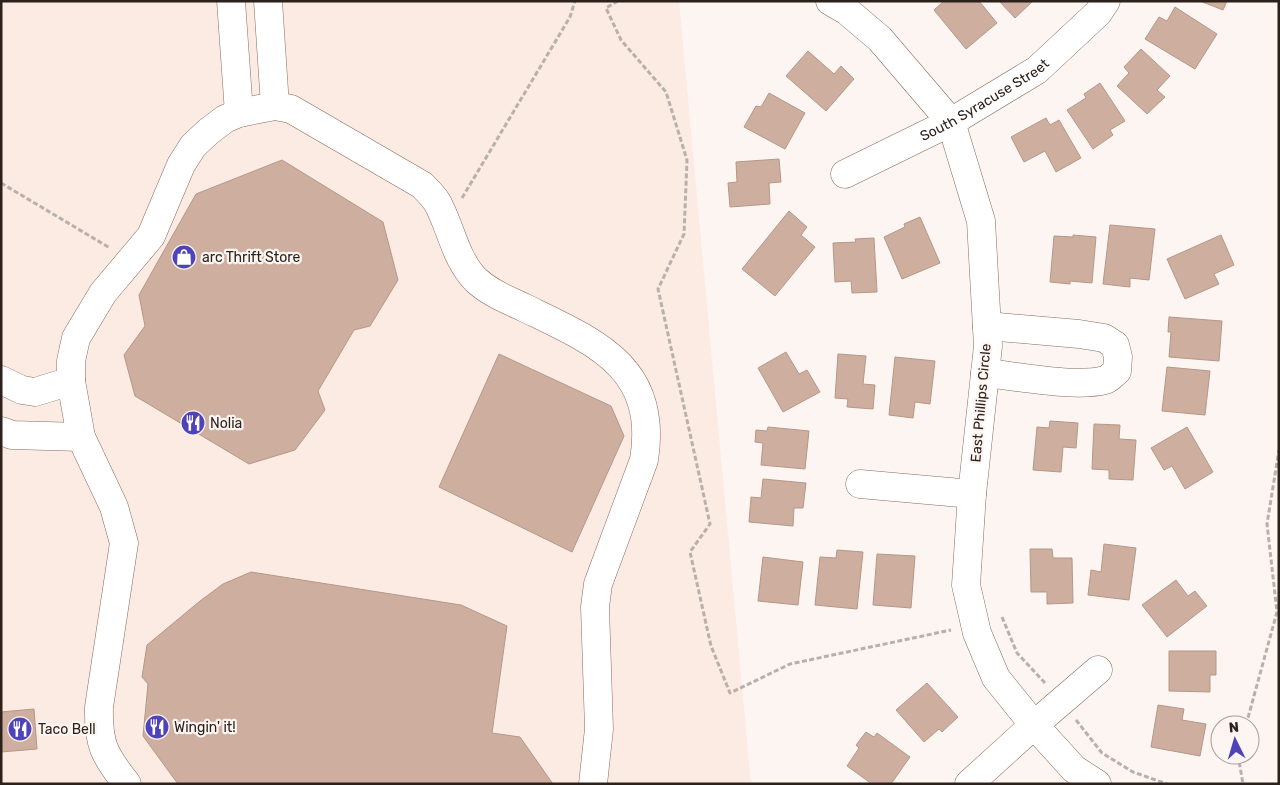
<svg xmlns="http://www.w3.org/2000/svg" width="1280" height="785" font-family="Rubik,sans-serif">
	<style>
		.built { fill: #fbebe2 }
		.building { fill: #ceaf9f; stroke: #b69787 }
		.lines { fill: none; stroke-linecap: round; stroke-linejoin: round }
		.minor-casing { stroke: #886b5d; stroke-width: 29 }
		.path { stroke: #b9b0ac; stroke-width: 3; stroke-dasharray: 5 2.5; stroke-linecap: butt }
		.minor { stroke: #fff; stroke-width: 28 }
		.labels { text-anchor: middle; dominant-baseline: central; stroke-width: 4.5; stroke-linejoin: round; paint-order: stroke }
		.street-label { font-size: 14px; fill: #2d211b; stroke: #fcf5f2 }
		.poi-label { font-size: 14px; fill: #2d211b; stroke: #fcf5f2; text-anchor: start }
	</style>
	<rect width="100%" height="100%" fill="#fcf5f2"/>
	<!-- built -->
	<path class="built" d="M1,1H679L751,784H1Z"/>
	<!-- building -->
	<path class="building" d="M944,1H979L997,23L966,49L934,10Z
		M999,1H1033L1015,18Z
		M1200,1H1227L1223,10Z
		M1175,7L1217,34L1195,69L1145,39L1159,17L1167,21Z
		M1141,49L1170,76L1157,90L1165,97L1147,114L1117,86L1129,73L1124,67Z
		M808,51L834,74L841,66L854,79L826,111L786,76Z
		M1100,83L1125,121L1110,130L1113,135L1093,149L1067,110L1086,98L1084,94Z
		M769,93L805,113L785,149L744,127L756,106L761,107Z
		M1046,118L1050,125L1059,120L1081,158L1056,172L1045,151L1024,162L1011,137Z
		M779,159L781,182L769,183L770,204L730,207L728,183L737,182L736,162Z
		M282,160L383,222L398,280L370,326L354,330L318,391L325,410L295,450L249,464L135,396L124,355L145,326L139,295L196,194Z
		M789,211L807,227L801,235L815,247L775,296L742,269Z
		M920,217L940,263L902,279L884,237L905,227L904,224Z
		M1110,225L1155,229L1149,280L1130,278V287L1103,284Z
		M1073,235L1096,237L1092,283L1070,281V284L1050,282L1054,236L1073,237Z
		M1221,235L1234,265L1214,274L1219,284L1185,299L1167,259Z
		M874,238L877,292L852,293L851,281L835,282L833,243L856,242L855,239Z
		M1169,317L1222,321L1219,361L1169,357L1171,332H1168Z
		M786,352L799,374L807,370L820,392L783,412L758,368Z
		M499,354L611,406L624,436L572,552L439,487Z
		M838,354L866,356L863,384L875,385L873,409L847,407L848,399L835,398Z
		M895,357L935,361L930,404L915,402L913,418L889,415Z
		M1167,367L1210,371L1205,415L1162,411Z
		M1050,421L1078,423L1076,448L1063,447L1061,472L1033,470L1037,427L1049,428Z
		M1094,424L1120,425L1119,439L1136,440L1133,480L1109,479V470L1092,469Z
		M768,427L809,431L805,469L761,465L763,443L755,442L756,430L767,431Z
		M1187,427L1213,472L1185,489L1172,466L1164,470L1151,448Z
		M763,479L806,483L803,508H794L793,526L749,522L751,497L761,498Z
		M1104,544L1136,548L1129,600L1088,595L1091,570L1101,572Z
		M1030,549H1052L1053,558H1072L1073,603L1047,604V592H1031Z
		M837,550L863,552L857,609L815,605L820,557L836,558Z
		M877,554L915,556L911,608L873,605Z
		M763,557L803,562L798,605L758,601Z
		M251,572L461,605L507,626L492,733L520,737L553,784H178L143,736L148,684L142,677L147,645L200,601L223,584Z
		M1176,580L1188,596L1195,591L1207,606L1167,637L1142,605Z
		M1169,651H1216V675H1210V692L1169,691Z
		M927,683L958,717L942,732L939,729L924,742L896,710Z
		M1158,705L1184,709L1182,720L1206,724L1200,756L1151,747Z
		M34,709L37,749L1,752V712Z
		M866,732L874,737L877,733L910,757L891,784H872L847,766L859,748L856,745Z"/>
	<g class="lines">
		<defs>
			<g id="minor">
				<path d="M231,1L239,113"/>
				<path d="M268,1L275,106"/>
				<path d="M830,1L847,11L880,39L951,122L981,221L988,346L972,494L966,585L977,633L996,678L1034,725L1074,769L1097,784"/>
				<path id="s1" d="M845,174L951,122L1037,70L1098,13L1106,1"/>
				<path d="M985,373C1017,376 1075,388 1105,380C1109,379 1113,374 1117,371L1118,357L1115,345L1104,338L1079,334L987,326"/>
				<path d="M1,380L22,390L35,392L71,381"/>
				<path d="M1,431L12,435L81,437"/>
				<path d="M860,484L972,494"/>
				<path d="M127,784C104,755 98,744 99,707L124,543L114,507L81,437L71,381V361L76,338L103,293L151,236L181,165L193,146L209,131L225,119L239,113L275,106L291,109L422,185C427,190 433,196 437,202C451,227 455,259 476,280C490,293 508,300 525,308C595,342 659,367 644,460L598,584L595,607L599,729L593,784"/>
				<path d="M969,784L1034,725L1098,670"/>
			</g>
		</defs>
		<!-- minor casing -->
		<use href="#minor" class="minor-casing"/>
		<!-- path -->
		<path class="path" d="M618,1L606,8L621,40L666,92L687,160L684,234L658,289L710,524L690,552L711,646L730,693L790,664L951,630
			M1,183L110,248
			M462,198L570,17L575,1
			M1002,617L1017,653L1045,683
			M1076,720L1102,753L1133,772L1167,784
			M1246,725L1277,612L1267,524L1279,450
			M1238,755L1243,784"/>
		<!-- minor -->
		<use href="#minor" class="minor"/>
	</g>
	<!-- icons -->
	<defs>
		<symbol id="shop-disc" viewBox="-11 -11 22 22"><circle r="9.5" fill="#4f43ba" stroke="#fcf5f2"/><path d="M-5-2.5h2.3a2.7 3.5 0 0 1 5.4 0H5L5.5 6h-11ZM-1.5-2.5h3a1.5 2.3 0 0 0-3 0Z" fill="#fff"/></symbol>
		<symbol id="restaurant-disc" viewBox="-11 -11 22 22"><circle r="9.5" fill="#4f43ba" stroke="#fcf5f2"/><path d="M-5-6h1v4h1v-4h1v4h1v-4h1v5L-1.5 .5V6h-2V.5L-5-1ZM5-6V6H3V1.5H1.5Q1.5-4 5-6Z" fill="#fff"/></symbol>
	</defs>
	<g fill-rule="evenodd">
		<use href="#shop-disc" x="170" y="243" width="28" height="28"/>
		<use href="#restaurant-disc" x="179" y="409" width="28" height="28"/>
		<use href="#restaurant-disc" x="143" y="713" width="28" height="28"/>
		<use href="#restaurant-disc" x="6" y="715" width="28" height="28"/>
	</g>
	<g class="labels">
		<!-- street labels -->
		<g class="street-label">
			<text stroke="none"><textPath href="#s1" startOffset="158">South Syracuse Street</textPath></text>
			<text transform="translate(981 403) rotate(-85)">East Phillips Circle</text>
		</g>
		<!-- poi labels -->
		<g class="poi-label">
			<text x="202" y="257">arc Thrift Store</text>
			<text x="210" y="423">Nolia</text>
			<text x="174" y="727">Wingin' it!</text>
			<text x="38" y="729">Taco Bell</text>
		</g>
	</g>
	<!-- border -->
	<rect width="1280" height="785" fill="none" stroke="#2d211b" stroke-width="5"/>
	<!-- north arrow -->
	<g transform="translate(1235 740) rotate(355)"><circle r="24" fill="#fcf5f2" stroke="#a9a09c"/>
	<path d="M0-4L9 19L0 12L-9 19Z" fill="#4f43ba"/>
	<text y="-8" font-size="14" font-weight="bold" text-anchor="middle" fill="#2d211b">N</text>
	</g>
</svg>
